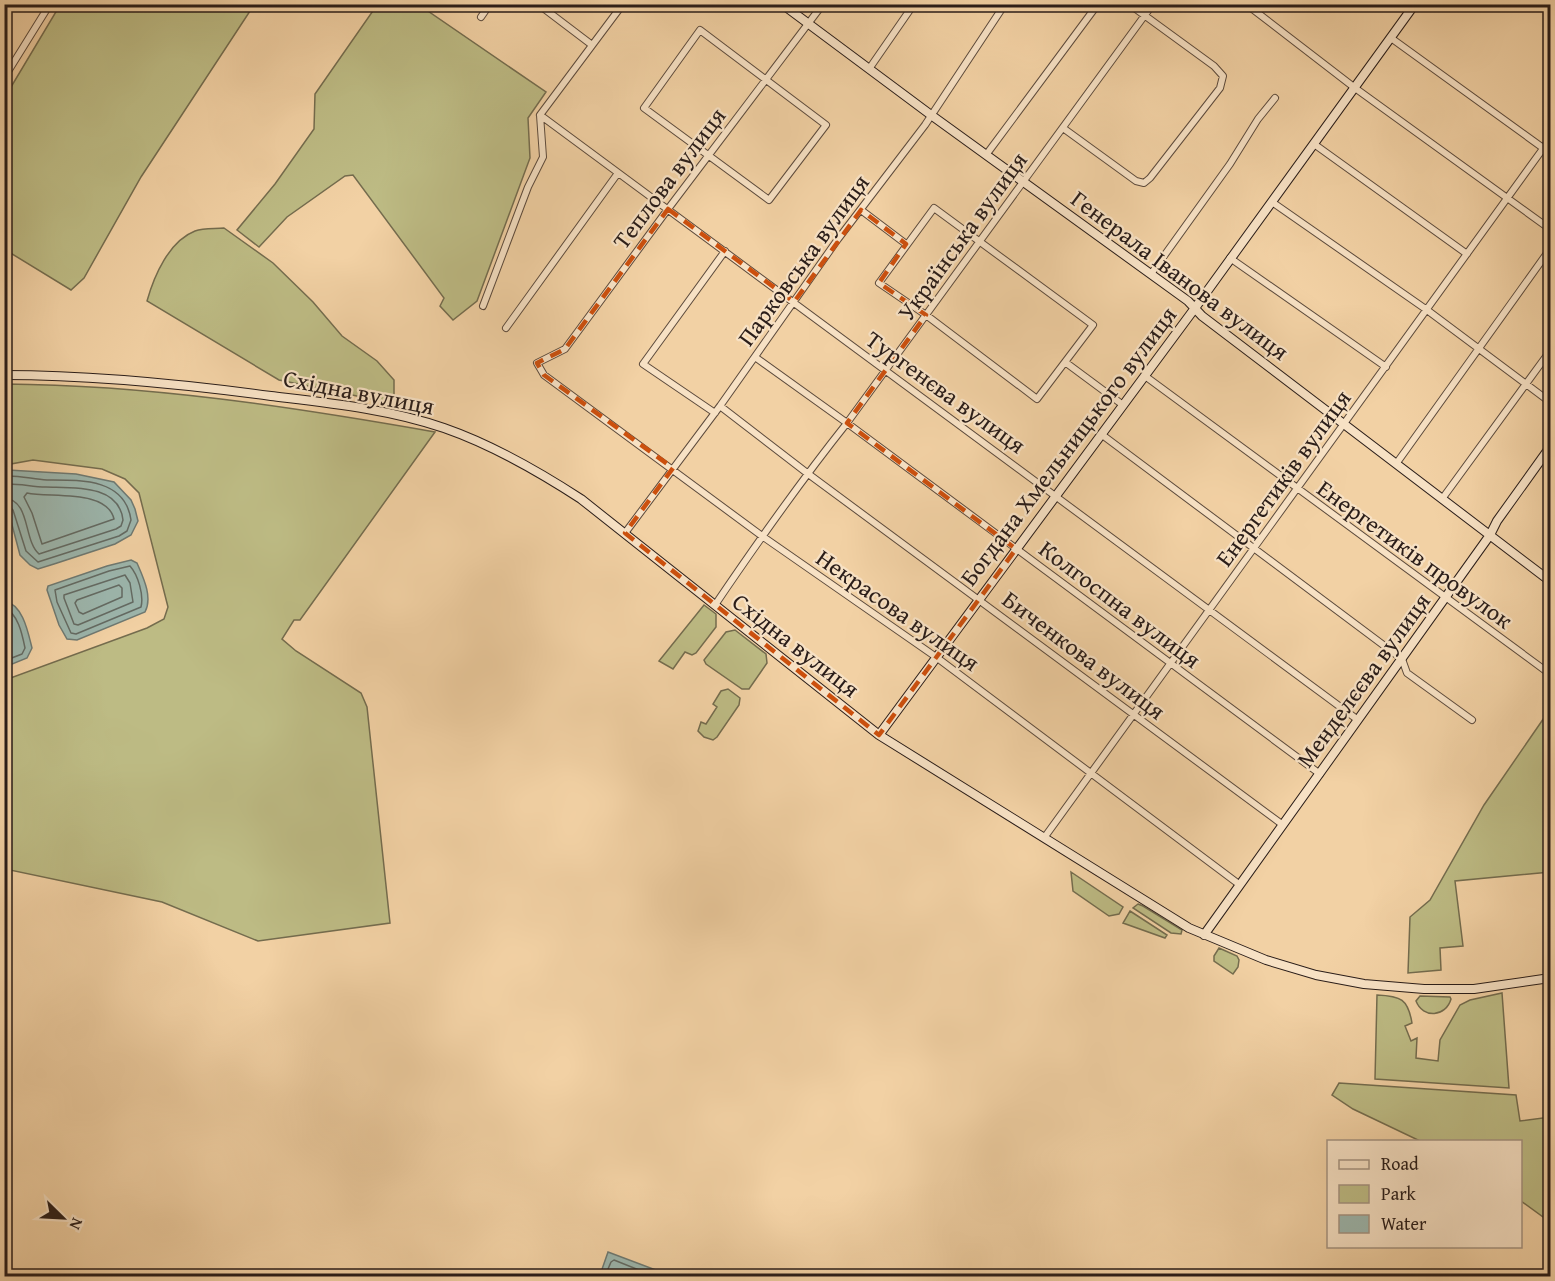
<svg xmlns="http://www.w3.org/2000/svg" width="1555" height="1281" font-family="'Gentium Book Plus',serif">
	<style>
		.green { fill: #bdbb84; stroke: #746c4e; stroke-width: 1.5 }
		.water { fill: #9cb6ad; stroke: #6e7972; stroke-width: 1.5 }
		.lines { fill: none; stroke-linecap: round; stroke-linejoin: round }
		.shore { stroke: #636a63; stroke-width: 1.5 }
		.street-casing { stroke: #5c4a3c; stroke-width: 8 }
		.secondary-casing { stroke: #2a1d19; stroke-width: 10 }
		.street { stroke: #f7e1c4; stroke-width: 6 }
		.secondary { stroke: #f7e1c4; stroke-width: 8 }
		.marked { fill: none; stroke: #cc500e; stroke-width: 4.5; stroke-dasharray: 12 8; stroke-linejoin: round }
		.labels { text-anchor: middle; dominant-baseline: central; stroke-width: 4.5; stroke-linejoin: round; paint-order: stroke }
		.street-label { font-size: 24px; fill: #2a1d19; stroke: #f7e1c4 }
	</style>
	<rect width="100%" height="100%" fill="#f2d1a4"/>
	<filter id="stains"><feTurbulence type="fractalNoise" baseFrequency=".00333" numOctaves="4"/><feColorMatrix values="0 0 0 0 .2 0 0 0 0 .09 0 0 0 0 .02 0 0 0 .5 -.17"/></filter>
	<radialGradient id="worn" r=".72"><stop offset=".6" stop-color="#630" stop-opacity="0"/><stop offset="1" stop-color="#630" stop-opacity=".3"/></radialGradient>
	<!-- green -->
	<path class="green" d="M60,5H254L141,177L84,278L71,290L4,249L5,97Z
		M377,5H419L546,92L528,118L530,158L477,301L453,320L440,306L444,298L353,175L345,176L287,217L259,247L237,230L275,184L314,129L315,94Z
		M224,228L273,263L313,302L342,336L377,361L394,380V398L386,402L279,380L147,301C154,276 169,241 195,231C204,228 215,229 224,228Z
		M5,384C149,385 293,407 435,432L300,620H294L282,639L296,651L361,693L367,707L390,923L258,941L162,902L5,869V680L147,628L164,619L168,607L139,493L125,479L102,469L33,460L5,465Z
		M704,605L716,614V627L696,653L692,655L685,652L673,669L659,661Z
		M735,630L766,654L767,663L749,689H742L706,664L704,660L726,632Z
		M728,689L740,698L739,705L717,737L713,740L704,737L698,731L701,722L706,724L717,707L713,704L721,691Z
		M1546,715L1550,719V872L1455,881L1463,946L1440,948L1441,970L1408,973L1410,917L1430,900L1484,805Z
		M1071,872L1123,907L1119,914L1109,916L1073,891Z
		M1138,904L1143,906L1182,930L1181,934L1171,933L1133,908Z
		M1130,911L1167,935L1165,938L1123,923Z
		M1219,948L1237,956L1239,960L1238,967L1233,974L1214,961V956Z
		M1502,993L1509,1088L1375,1079L1377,995C1401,996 1408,999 1412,1023L1405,1026L1411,1041L1417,1038L1416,1058L1438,1061L1440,1040L1460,1005L1470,1000Z
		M1420,996L1450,997L1451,999C1446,1017 1423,1019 1416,1001Z
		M1339,1083L1516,1095L1520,1121L1550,1117V1222L1521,1201L1520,1142L1420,1141L1353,1109L1332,1095Z"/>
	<!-- water -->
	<path class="water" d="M8,470L76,474L114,482L131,500L135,509L138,521L131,535L115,544L54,564L38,569L30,565L20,555L11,521L5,506V471Z
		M131,560L137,563C143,577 153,597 145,612L77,640L67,639L59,625L47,590L48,586L107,566Z
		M5,601C23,605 28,632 32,648L27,658L5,667Z
		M608,1252L661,1272L660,1276L600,1275Z"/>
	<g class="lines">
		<!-- shore -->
		<path class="shore" d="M4,476C19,475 32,479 47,480C80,480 125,478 131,520L127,531L119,536L38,562L26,551L13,510L10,507L4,506
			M4,484C20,483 31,487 46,487C73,488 119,484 123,520L121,526L116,529L39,554C23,540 31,500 4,498
			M27,493C51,498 107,489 114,519L42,544L32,513L24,497Z
			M130,566C138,575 144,595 141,607L76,634L71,633L57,602L55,590L109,571Z
			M125,575L130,583L133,602L78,625L74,624L64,598V595Z
			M119,585L122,588V597L83,614L79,612L75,603L77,600Z
			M4,607C18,614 22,633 25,648L22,654L4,661
			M605,1276L611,1262L614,1260L654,1276"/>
		<defs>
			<path id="street" d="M538,4L592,45
				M823,4L668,209L565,349L537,363L544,375L762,536L936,657L1240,885
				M1246,4L1355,88L1550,229
				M481,17L490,4
				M700,30L826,125L769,200L644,108Z
				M1391,38L1550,153
				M869,69L914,4
				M4,78L50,4
				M540,115L1358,720
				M1063,128L1136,181L1144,183L1150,178L1220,88L1223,76L1214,66L1129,4
				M1314,144L1467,254
				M986,155L1098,4
				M1272,202L1427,310L1550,402
				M934,208L1093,325L1037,399L926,315L879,283Z
				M861,210L906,244
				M1230,258L1386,367
				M1151,274L1230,164L1258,119L1275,98
				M483,306L528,187L543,157L540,115L623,4
				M506,328L618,173
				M755,357L847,423L1320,774
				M1065,362L1123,405
				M1145,376L1550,674
				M720,406L807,473L1283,825
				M715,413L643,364L725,251
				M1101,434L1402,659L1407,673L1472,720
				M1396,464L1550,249
				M1442,499L1550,351
				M625,533L720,406L838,239L925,125L1005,4
				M715,605C757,543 800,482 847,423L1153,4
				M1044,838L1550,139"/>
			<path id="secondary" d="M782,4L931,115L1188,301L1202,316L1550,581
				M4,375C94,375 182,384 271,396C329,403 389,409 444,428C493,445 538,471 581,499L879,735L1189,928L1266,960L1316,975L1364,984L1424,989H1474L1550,978
				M879,735L1195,308L1415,4
				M1204,935L1490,535L1497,521L1550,447"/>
		</defs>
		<!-- street casing -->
		<use href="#street" class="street-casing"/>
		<!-- secondary casing -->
		<use href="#secondary" class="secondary-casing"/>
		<!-- street -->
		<use href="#street" class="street"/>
		<!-- secondary -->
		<use href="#secondary" class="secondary"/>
	</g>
	<!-- marked area -->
	<path class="marked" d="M668,209L794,302L861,210L906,244L879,283L926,315L847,423L1016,549L879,735L625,533L673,468L544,375L537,363L565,349Z"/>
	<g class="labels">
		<!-- street labels -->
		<g class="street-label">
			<text transform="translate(669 178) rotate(-53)">Теплова вулиця</text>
			<text transform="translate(962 236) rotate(-54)">Українська вулиця</text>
			<text transform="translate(803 260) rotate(-54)">Парковська вулиця</text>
			<text transform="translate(1180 275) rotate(37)">Генерала Іванова вулиця</text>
			<text transform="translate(359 392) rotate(11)">Східна вулиця</text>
			<text transform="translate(946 392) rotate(36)">Тургенєва вулиця</text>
			<text transform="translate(1068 446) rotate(-53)">Богдана Хмельницького вулиця</text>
			<text transform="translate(1283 478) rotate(-54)">Енергетиків вулиця</text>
			<text transform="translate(1415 554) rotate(36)">Енергетиків провулок</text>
			<text transform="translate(1120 604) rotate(37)">Колгоспна вулиця</text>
			<text transform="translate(898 610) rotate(35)">Некрасова вулиця</text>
			<text transform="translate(796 645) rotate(38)">Східна вулиця</text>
			<text transform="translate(1084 655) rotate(37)">Биченкова вулиця</text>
			<text transform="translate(1363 680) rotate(-54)">Менделєєва вулиця</text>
		</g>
	</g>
	<!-- margin -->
	<rect width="1555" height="1281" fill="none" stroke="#f2d1a4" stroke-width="24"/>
	<rect x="6" y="6" width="1543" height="1269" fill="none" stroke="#2a1d19" stroke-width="3"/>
	<rect x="12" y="12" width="1531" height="1257" fill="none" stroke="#2a1d19" stroke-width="1.5"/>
	<!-- legend -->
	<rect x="1327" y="1140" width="195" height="108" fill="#f7e1c4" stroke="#a59380" stroke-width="1.5"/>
	<rect x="1339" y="1160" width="30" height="9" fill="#f7e1c4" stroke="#a59380" stroke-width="1.5"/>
	<text x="1381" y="1170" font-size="18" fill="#2a1d19">Road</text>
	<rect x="1339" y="1185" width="30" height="18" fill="#bdbb84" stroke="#a59380" stroke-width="1.5"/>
	<text x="1381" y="1200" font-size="18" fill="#2a1d19">Park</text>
	<rect x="1339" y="1215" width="30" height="18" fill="#9cb6ad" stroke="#a59380" stroke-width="1.5"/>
	<text x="1381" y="1230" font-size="18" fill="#2a1d19">Water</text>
	<!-- north arrow -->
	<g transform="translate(63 1218) rotate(114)" stroke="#f7e1c4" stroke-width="4.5" paint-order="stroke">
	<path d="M0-4.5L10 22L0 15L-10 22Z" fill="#2a1d19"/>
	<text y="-9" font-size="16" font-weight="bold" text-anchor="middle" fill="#2a1d19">N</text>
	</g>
	<rect width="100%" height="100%" filter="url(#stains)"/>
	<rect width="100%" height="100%" fill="url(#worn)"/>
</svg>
